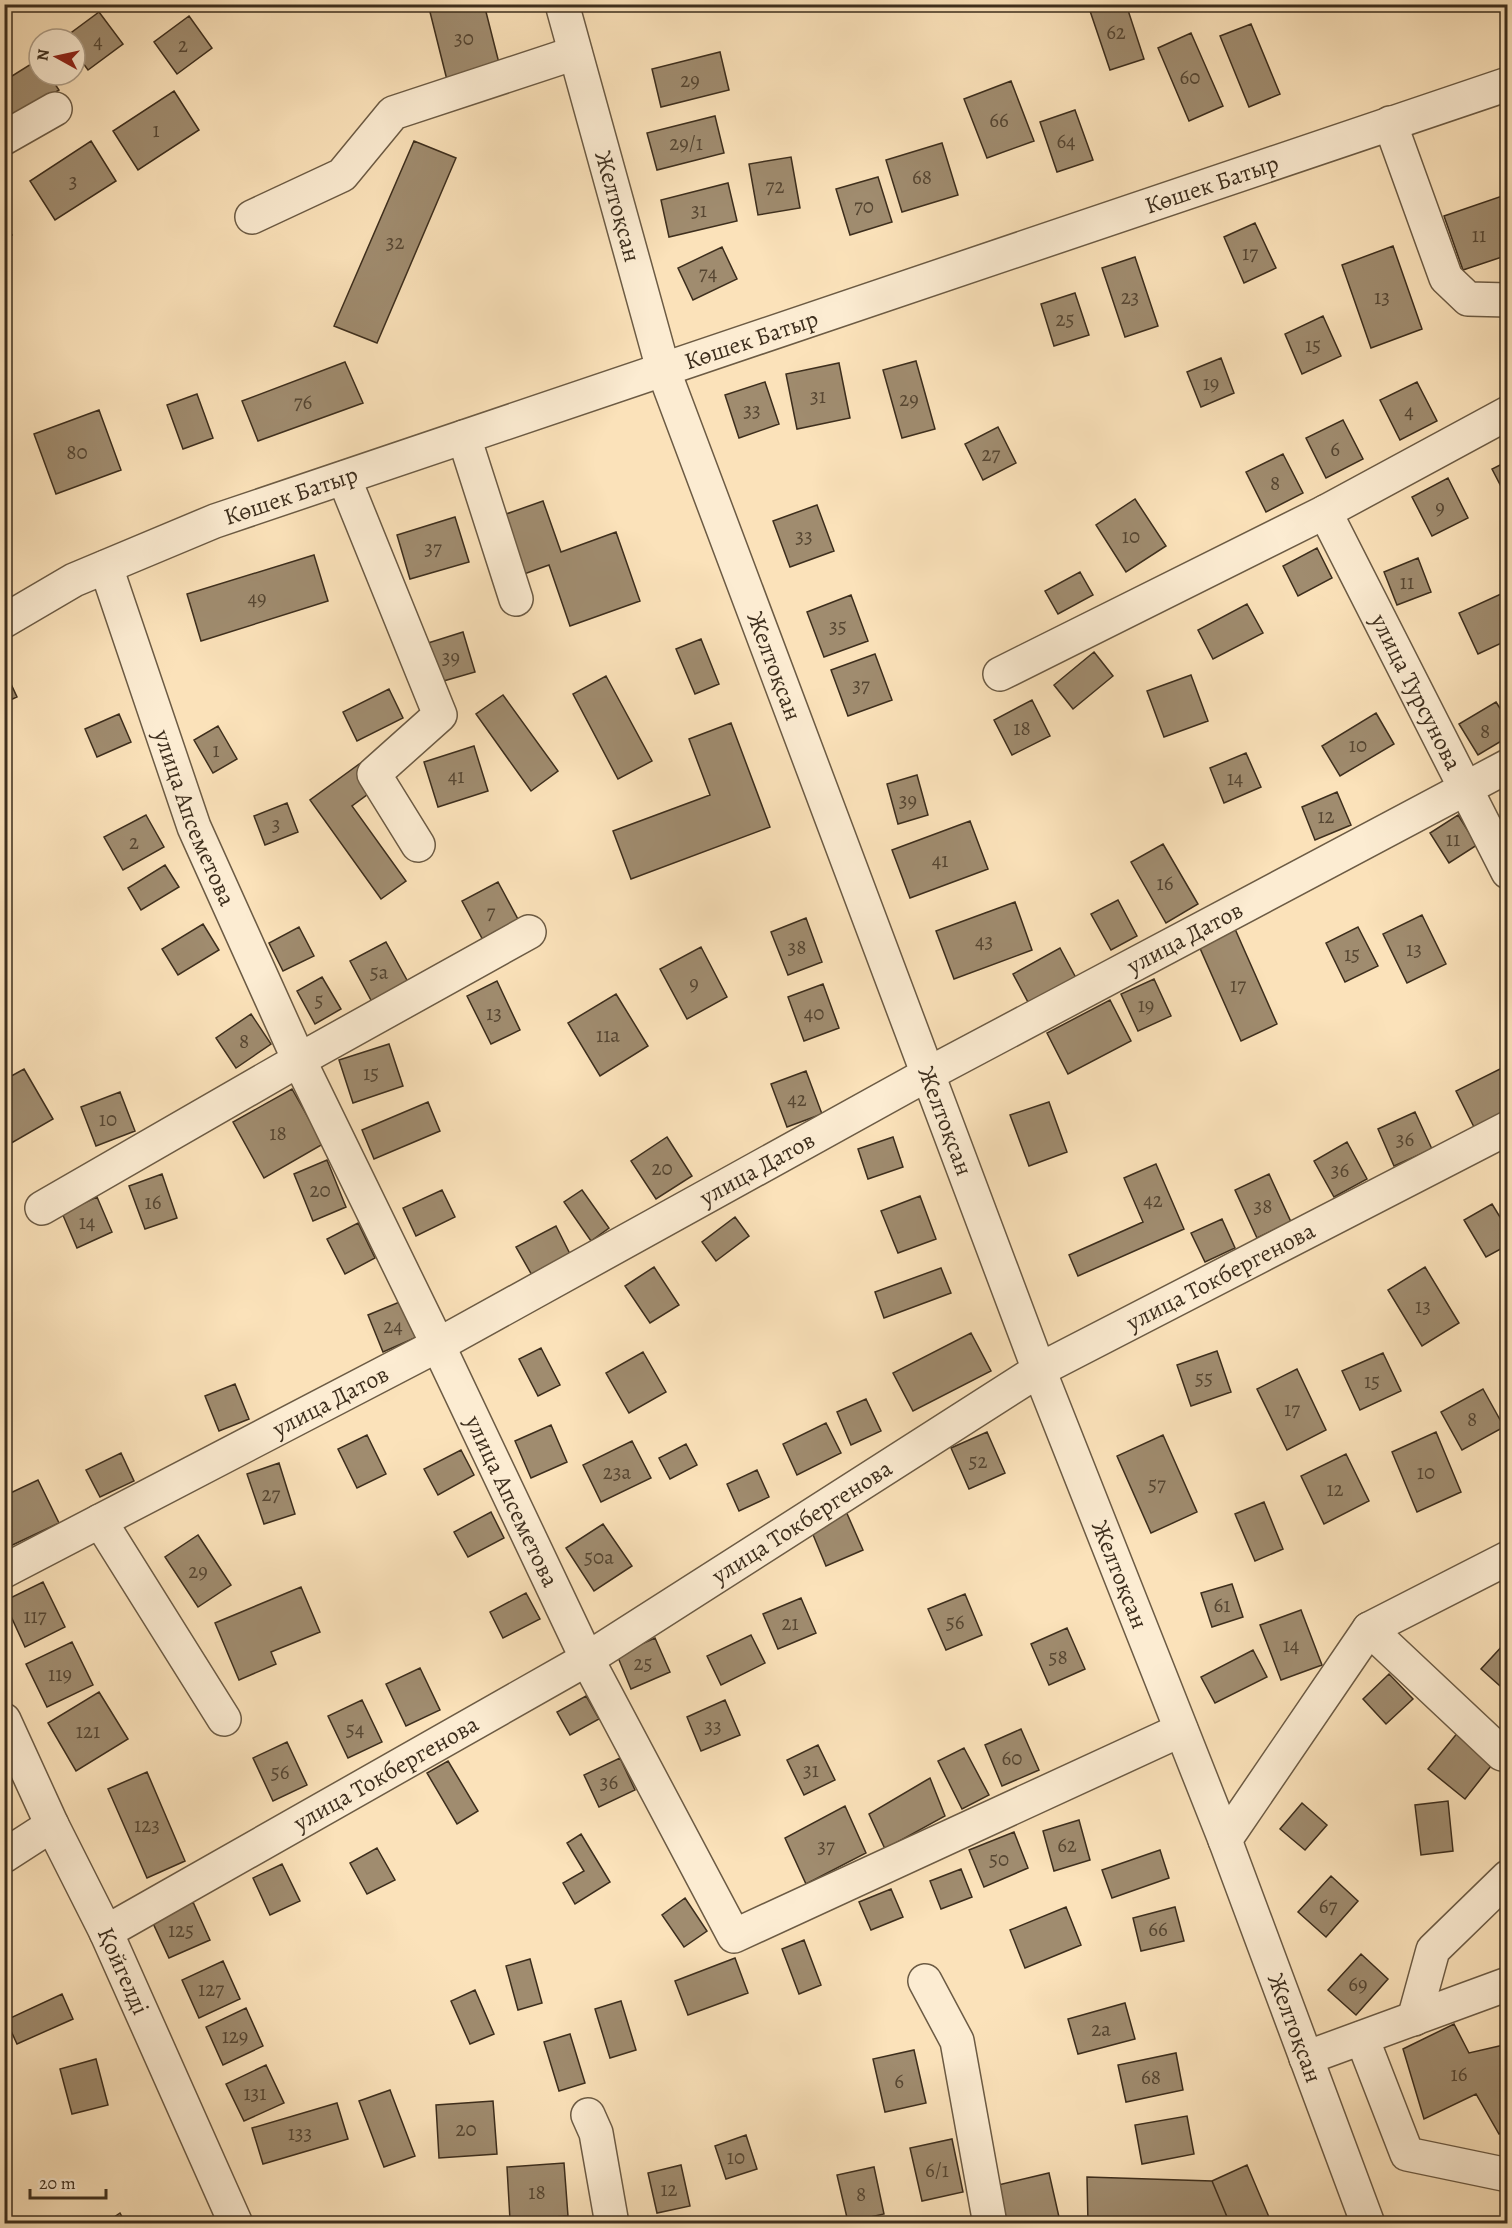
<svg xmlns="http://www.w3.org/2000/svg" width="1512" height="2228" font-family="Alegreya,serif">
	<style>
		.building { fill: #a08c6f; stroke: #3d2e1d; stroke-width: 1.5 }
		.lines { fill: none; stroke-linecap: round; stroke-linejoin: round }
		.minor-casing { stroke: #6c5b44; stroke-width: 36 }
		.minor { stroke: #fcecd2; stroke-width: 33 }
		.labels { text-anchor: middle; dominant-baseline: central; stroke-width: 4.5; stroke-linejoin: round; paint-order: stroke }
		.number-label { font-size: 21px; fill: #564632 }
		.street-label { font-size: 24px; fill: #3d2e1d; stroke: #fcecd2 }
	</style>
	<rect width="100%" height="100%" fill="#fbe2ba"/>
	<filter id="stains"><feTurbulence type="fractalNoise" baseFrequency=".00333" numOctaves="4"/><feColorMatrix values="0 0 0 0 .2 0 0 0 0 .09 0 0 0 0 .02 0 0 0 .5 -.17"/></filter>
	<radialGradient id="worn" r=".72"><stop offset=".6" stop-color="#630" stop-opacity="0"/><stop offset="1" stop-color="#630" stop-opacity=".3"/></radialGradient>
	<!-- building -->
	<path class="building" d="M428,4H484L501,71L448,84Z
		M1091,4H1126L1144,59L1110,70L1088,5Z
		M99,12L123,44L88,70L75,52V39L64,38Z
		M189,16L212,48L177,74L154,42Z
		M1251,24L1280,94L1249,107L1220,36Z
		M1191,33L1223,106L1189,121L1158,48Z
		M720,52L729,90L661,107L652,69Z
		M39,59V75H49L59,90L13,120L4,107V81Z
		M1011,81L1034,141L987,158L964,99Z
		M174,91L199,130L138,170L113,131Z
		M1075,110L1093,160L1057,172L1040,122Z
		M715,116L724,153L657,170L647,133Z
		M91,141L116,181L55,220L30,181Z
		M414,141L456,158L377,343L334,326Z
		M942,143L958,195L902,212L886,160Z
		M791,157L800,208L758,215L749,164Z
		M878,177L892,222L850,235L836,189Z
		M728,183L737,221L669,237L661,200Z
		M1508,194V255L1463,270L1444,216Z
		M4,222L12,235L4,240Z
		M1255,223L1276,268L1244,283L1224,237Z
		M1393,246L1422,329L1371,348L1342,265Z
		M722,247L737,279L693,300L678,268Z
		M1135,257L1158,326L1125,337L1102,268Z
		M1075,293L1089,335L1054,346L1041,304Z
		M1323,316L1341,356L1302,374L1285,334Z
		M1221,358L1234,393L1201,407L1187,372Z
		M916,361L935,429L902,438L883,370Z
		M345,362L363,403L258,441L242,401Z
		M839,363L850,418L797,429L786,374Z
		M765,382L779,424L739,438L725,395Z
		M1417,382L1437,421L1400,440L1380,400Z
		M197,394L213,438L183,449L167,405Z
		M99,410L121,470L56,494L34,434Z
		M1343,420L1363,459L1326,478L1306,438Z
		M998,427L1016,463L983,480L965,444Z
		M1283,454L1303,493L1266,512L1246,472Z
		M1508,461V500L1492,469Z
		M1448,478L1468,518L1432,536L1412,497Z
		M1135,499L1166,546L1126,572L1096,525Z
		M543,501L561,552L616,532L640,601L570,626L549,565L513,578L492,519Z
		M817,505L834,551L790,567L773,521Z
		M455,517L469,562L410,579L397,535Z
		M1317,548L1332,578L1298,596L1283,566Z
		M314,555L328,601L201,641L187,594Z
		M1418,558L1431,592L1397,605L1384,572Z
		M1080,572L1093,595L1058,614L1045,591Z
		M1501,594L1508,609V640L1478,654L1459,613Z
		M851,595L868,641L824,657L807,612Z
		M1247,604L1263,633L1213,659L1198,630Z
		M463,632L475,672L440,682L428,643Z
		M701,639L719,684L695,694L676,649Z
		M1094,652L1113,676L1073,709L1054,685Z
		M875,654L892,700L848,716L831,670Z
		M4,669L17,697L4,703Z
		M1191,675L1208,721L1164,737L1147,691Z
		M606,676L652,761L618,779L573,694Z
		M389,689L403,718L357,741L343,712Z
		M503,695L558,771L531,791L476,714Z
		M1032,700L1050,736L1012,755L994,720Z
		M1496,702L1508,721V737L1478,755L1459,724Z
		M1376,713L1394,744L1340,776L1322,746Z
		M119,714L131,742L97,757L85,729Z
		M731,723L770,827L631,879L613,831L710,795L689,739Z
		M218,726L237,759L213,773L194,740Z
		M474,746L488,791L438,807L424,762Z
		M1246,753L1261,787L1224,803L1210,768Z
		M362,762L379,786L352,806L406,881L381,899L310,800Z
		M917,775L928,815L898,824L887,784Z
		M1337,792L1351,825L1315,840L1302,807Z
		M287,803L298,832L265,845L254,816Z
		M146,815L164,847L123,870L104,837Z
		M1458,815L1477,845L1449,863L1430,833Z
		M970,821L988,869L910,898L892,850Z
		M1163,844L1198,904L1166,923L1131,862Z
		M165,865L179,887L141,910L128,888Z
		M498,882L520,923L484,942L462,901Z
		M1118,900L1137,936L1111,950L1091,914Z
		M1015,902L1032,950L954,979L936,931Z
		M1422,915L1446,964L1407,983L1383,934Z
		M806,918L822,962L788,975L771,932Z
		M203,924L219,950L178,975L162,949Z
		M299,927L314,956L283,971L269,943Z
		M1358,927L1378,966L1345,982L1326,943Z
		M1235,929L1277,1024L1241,1041L1199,946Z
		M386,942L408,982L372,1002L350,961Z
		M701,947L727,997L687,1019L660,969Z
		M1060,948L1076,978L1029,1004L1013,974Z
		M322,977L341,1009L315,1024L297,991Z
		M1154,979L1171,1016L1138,1031L1121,994Z
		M497,981L520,1030L491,1044L467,996Z
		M823,984L839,1028L804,1041L788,997Z
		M616,994L648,1046L600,1076L568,1023Z
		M1110,1000L1131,1041L1068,1074L1047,1033Z
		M251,1014L271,1044L236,1068L216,1038Z
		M389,1044L403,1086L353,1103L339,1060Z
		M1508,1065V1116L1476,1131L1456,1091Z
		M24,1069L53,1119L8,1145L4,1139V1080Z
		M806,1071L822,1114L787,1127L771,1084Z
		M292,1089L323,1144L264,1178L233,1122Z
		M120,1092L135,1131L96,1146L81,1107Z
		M428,1102L440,1131L374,1159L362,1130Z
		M1049,1102L1067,1152L1029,1166L1010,1115Z
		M1415,1112L1432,1149L1394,1166L1378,1129Z
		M667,1137L692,1176L656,1199L631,1161Z
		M893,1137L903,1167L868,1179L858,1149Z
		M1347,1142L1367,1179L1334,1197L1314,1161Z
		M327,1160L346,1207L313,1221L294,1174Z
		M1156,1164L1184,1229L1078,1276L1069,1255L1143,1222L1124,1178Z
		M162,1174L177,1218L145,1229L129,1186Z
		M1269,1174L1291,1222L1257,1238L1235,1190Z
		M442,1190L455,1217L416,1236L403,1208Z
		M582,1190L609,1228L591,1241L564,1202Z
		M920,1196L936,1239L898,1253L881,1211Z
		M97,1197L112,1232L77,1248L62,1213Z
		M1492,1204L1508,1230V1245L1486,1257L1464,1220Z
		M735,1217L749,1236L716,1261L702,1242Z
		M1222,1219L1235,1248L1205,1262L1191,1233Z
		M358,1223L375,1258L345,1274L327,1239Z
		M556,1226L571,1256L533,1277L516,1247Z
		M654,1267L679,1305L650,1323L625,1286Z
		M1425,1267L1459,1323L1422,1346L1388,1290Z
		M941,1268L951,1293L884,1318L875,1292Z
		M402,1301L417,1337L383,1352L368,1315Z
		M971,1333L991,1371L913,1411L893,1373Z
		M541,1348L560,1385L538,1396L519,1359Z
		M1217,1351L1231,1392L1191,1406L1177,1365Z
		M643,1352L666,1392L629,1413L606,1373Z
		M1383,1353L1401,1391L1360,1410L1342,1371Z
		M1297,1369L1326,1430L1287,1450L1257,1389Z
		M235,1384L249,1419L219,1431L205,1396Z
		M1483,1389L1504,1427L1462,1450L1441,1412Z
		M866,1399L881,1431L851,1445L837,1412Z
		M826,1423L841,1453L797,1475L783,1444Z
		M551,1425L567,1462L531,1478L515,1441Z
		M987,1432L1005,1473L969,1489L951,1448Z
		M1436,1432L1461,1492L1417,1512L1392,1452Z
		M367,1435L386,1474L357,1488L338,1449Z
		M1163,1435L1197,1512L1151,1533L1117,1456Z
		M632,1441L651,1478L601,1502L583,1465Z
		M686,1444L697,1465L670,1479L659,1458Z
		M461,1450L474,1475L438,1495L424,1469Z
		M121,1453L134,1481L100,1497L86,1470Z
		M1346,1454L1369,1501L1324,1524L1301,1476Z
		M279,1463L295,1514L264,1524L247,1474Z
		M757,1470L769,1497L739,1511L727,1484Z
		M38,1480L59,1523L4,1549V1496Z
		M1264,1502L1283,1549L1255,1561L1235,1514Z
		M845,1509L863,1550L826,1566L809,1525Z
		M491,1512L504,1538L468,1557L454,1532Z
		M603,1524L632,1566L594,1591L566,1548Z
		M198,1535L231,1585L198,1607L165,1557Z
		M43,1582L65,1627L25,1647L4,1601Z
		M1232,1584L1243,1617L1212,1627L1201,1593Z
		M301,1587L320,1632L271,1652L276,1664L239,1680L215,1623Z
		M526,1593L540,1619L503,1638L490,1612Z
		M965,1594L982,1635L946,1650L928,1609Z
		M801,1598L816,1633L778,1649L763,1614Z
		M1301,1610L1322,1665L1281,1680L1260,1625Z
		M1067,1628L1085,1669L1049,1685L1031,1644Z
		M751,1635L765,1663L721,1685L707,1656Z
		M655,1638L670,1672L631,1689L617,1655Z
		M72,1642L93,1685L47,1707L26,1664Z
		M1505,1643L1508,1645V1693L1481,1669Z
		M1253,1650L1267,1677L1215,1703L1201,1677Z
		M420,1668L440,1710L406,1726L386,1684Z
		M1389,1674L1413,1699L1386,1724L1363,1699Z
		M99,1692L128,1739L76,1771L48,1723Z
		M586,1696L599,1719L570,1735L557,1712Z
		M362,1700L382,1742L348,1758L328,1716Z
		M725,1700L740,1735L701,1751L687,1717Z
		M1021,1729L1039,1770L1002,1786L985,1745Z
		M1459,1731L1495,1761L1465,1799L1428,1769Z
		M287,1742L307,1785L273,1801L253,1758Z
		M818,1745L835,1780L804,1795L787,1760Z
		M964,1748L989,1795L962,1809L938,1761Z
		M620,1758L635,1790L599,1807L584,1775Z
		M448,1761L478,1811L457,1824L427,1773Z
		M147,1772L185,1861L147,1878L108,1789Z
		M930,1778L945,1816L885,1849L869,1814Z
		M1448,1801L1453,1851L1421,1855L1415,1805Z
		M1302,1803L1327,1825L1305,1850L1280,1829Z
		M845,1806L866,1853L806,1884L785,1838Z
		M1079,1820L1090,1860L1054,1871L1043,1831Z
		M1014,1832L1028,1868L984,1887L969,1850Z
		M581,1834L610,1882L575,1904L563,1883L584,1871L567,1843Z
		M377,1848L395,1880L367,1894L350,1863Z
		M1160,1850L1169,1878L1112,1898L1102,1870Z
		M282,1864L300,1901L270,1915L253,1878Z
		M961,1869L972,1897L941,1909L930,1881Z
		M1331,1876L1358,1901L1326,1937L1298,1912Z
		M891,1889L903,1917L871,1930L859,1902Z
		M685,1898L707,1931L684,1947L662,1915Z
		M193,1902L210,1940L169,1958L152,1921Z
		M1066,1907L1081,1945L1025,1968L1010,1930Z
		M1175,1907L1184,1941L1141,1951L1133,1918Z
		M804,1940L821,1985L799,1994L782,1949Z
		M1361,1954L1388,1979L1356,2015L1328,1990Z
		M735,1958L748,1993L688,2015L675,1981Z
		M530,1959L542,2003L518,2010L506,1966Z
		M223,1961L240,1999L199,2018L182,1980Z
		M475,1990L494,2034L470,2044L451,2001Z
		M62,1994L73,2019L17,2044L6,2020Z
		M621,2001L636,2050L610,2058L595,2009Z
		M1125,2003L1135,2039L1078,2054L1068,2019Z
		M246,2008L263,2046L223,2065L206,2027Z
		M1454,2024L1469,2053L1508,2044V2130L1499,2134L1476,2094L1424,2119L1403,2049Z
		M570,2034L585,2083L559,2091L544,2042Z
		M914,2050L926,2103L885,2112L873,2059Z
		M1176,2053L1183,2090L1126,2102L1118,2065Z
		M96,2059L108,2105L72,2114L60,2069Z
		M266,2065L284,2103L244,2121L226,2084Z
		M390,2090L415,2156L384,2167L359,2101Z
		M493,2101L497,2154L439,2158L436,2105Z
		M337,2103L348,2139L263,2164L252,2128Z
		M1187,2116L1194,2154L1142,2164L1135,2125Z
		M746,2135L757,2169L726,2179L715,2146Z
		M952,2139L963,2192L922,2201L910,2148Z
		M564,2163L568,2216L510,2220L507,2167Z
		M681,2165L690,2206L657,2213L648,2173Z
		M1247,2165L1269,2217L1253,2224H1230L1212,2181Z
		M874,2167L884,2214L848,2222L837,2175Z
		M1049,2173L1059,2217L1033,2224H1007L998,2185Z
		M1087,2177L1212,2181L1230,2224H1088Z
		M120,2213L126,2224H104Z"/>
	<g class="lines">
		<defs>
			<g id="minor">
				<path id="s1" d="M562,4L663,369L1039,1370L1225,1840L1368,2224"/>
				<path d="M1390,123L1446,278L1468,299L1508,300"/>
				<path d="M4,138L55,109"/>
				<path d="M252,217L342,175L393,113L575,53"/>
				<path d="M464,437L516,599"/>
				<path d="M344,478L440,715L374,774L418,845"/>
				<path id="s2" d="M1325,512L1508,872"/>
				<path id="s3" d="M106,567L194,827L299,1060L438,1345L587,1659L734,1936L1181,1730"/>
				<path id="s4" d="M4,621L74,580L215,521L1508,84"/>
				<path d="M1000,674L1325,512L1508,413"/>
				<path d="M42,1208L299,1060L529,932"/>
				<path d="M100,1521L224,1719"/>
				<path id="s5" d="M4,1571L438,1345L928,1074L1508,766"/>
				<path d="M1369,1629L1502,1754L1508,1750"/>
				<path id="s6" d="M4,1720L52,1825L106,1932L236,2224"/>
				<path d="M1225,1840L1369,1629L1508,1558"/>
				<path d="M4,1856L52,1825"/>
				<path id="s7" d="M106,1932L587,1659L1039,1370L1508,1128"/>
				<path d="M925,1981L957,2041L990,2224"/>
				<path d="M1414,2019L1433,1950L1508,1877"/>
				<path d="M1362,2038L1407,2154L1508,2175"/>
				<path d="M1306,2058L1508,1984"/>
				<path d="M588,2115L596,2133L612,2224"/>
			</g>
		</defs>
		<!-- minor casing -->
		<use href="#minor" class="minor-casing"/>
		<!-- minor -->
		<use href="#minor" class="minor"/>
	</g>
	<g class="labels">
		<!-- number labels -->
		<g class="number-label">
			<text x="1116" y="32">62</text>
			<text x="464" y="38">30</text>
			<text x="98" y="41">4</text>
			<text x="183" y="45">2</text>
			<text x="1190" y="77">60</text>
			<text x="690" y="80">29</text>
			<text x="999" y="120">66</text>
			<text x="156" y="130">1</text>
			<text x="1066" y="141">64</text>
			<text x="686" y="143">29/1</text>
			<text x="922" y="177">68</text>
			<text x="73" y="181">3</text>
			<text x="775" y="186">72</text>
			<text x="864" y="206">70</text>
			<text x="699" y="210">31</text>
			<text x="1479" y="235">11</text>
			<text x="395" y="242">32</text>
			<text x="1250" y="253">17</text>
			<text x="708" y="273">74</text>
			<text x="1130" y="297">23</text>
			<text x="1382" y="297">13</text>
			<text x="1065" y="319">25</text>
			<text x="1313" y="345">15</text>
			<text x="1211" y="383">19</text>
			<text x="818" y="396">31</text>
			<text x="909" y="399">29</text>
			<text x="303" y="402">76</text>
			<text x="752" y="410">33</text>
			<text x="1409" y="411">4</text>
			<text x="1335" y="449">6</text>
			<text x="77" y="452">80</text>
			<text x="991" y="454">27</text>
			<text x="1275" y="483">8</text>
			<text x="1440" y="507">9</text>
			<text x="804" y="536">33</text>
			<text x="1131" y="536">10</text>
			<text x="433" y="548">37</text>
			<text x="1407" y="582">11</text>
			<text x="257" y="598">49</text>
			<text x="838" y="626">35</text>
			<text x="451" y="657">39</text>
			<text x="861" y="685">37</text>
			<text x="1022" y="728">18</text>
			<text x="1485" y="731">8</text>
			<text x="1358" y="745">10</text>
			<text x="216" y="750">1</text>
			<text x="456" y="776">41</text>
			<text x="1235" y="778">14</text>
			<text x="908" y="800">39</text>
			<text x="1326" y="816">12</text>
			<text x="276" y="824">3</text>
			<text x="1453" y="839">11</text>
			<text x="134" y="842">2</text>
			<text x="940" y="860">41</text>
			<text x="1165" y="883">16</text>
			<text x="491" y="912">7</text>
			<text x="984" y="941">43</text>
			<text x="797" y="947">38</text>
			<text x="1414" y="949">13</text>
			<text x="1352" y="954">15</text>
			<text x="379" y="972">5а</text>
			<text x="694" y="983">9</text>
			<text x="1238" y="985">17</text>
			<text x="319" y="1000">5</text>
			<text x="1146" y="1005">19</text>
			<text x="494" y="1013">13</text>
			<text x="814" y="1013">40</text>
			<text x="608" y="1035">11а</text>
			<text x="244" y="1041">8</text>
			<text x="371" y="1073">15</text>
			<text x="797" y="1099">42</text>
			<text x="108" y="1119">10</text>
			<text x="278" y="1133">18</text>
			<text x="1405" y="1139">36</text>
			<text x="662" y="1168">20</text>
			<text x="1340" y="1170">36</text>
			<text x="320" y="1190">20</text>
			<text x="1153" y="1200">42</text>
			<text x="153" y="1202">16</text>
			<text x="1263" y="1206">38</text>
			<text x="87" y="1222">14</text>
			<text x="1423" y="1306">13</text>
			<text x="393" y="1326">24</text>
			<text x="1204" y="1378">55</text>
			<text x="1372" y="1381">15</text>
			<text x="1292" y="1409">17</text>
			<text x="1472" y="1419">8</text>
			<text x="978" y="1461">52</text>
			<text x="617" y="1472">23а</text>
			<text x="1426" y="1472">10</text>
			<text x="1157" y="1484">57</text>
			<text x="1335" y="1489">12</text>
			<text x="271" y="1494">27</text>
			<text x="599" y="1557">50а</text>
			<text x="198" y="1571">29</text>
			<text x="1222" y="1605">61</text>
			<text x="35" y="1616">117</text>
			<text x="955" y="1622">56</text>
			<text x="790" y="1623">21</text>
			<text x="1291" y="1645">14</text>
			<text x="1058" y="1657">58</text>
			<text x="643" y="1663">25</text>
			<text x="60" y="1674">119</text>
			<text x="713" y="1726">33</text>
			<text x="355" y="1729">54</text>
			<text x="88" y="1731">121</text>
			<text x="1012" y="1758">60</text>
			<text x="811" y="1770">31</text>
			<text x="280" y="1772">56</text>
			<text x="609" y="1782">36</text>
			<text x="147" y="1825">123</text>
			<text x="1067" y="1845">62</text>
			<text x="826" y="1846">37</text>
			<text x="999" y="1859">50</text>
			<text x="1328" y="1906">67</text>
			<text x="1158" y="1929">66</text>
			<text x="181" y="1930">125</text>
			<text x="1358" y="1984">69</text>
			<text x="211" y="1989">127</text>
			<text x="1101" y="2029">2а</text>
			<text x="235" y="2036">129</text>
			<text x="1459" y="2074">16</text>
			<text x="1151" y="2077">68</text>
			<text x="899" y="2081">6</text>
			<text x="255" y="2093">131</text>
			<text x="466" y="2129">20</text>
			<text x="300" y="2133">133</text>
			<text x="736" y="2157">10</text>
			<text x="937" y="2170">6/1</text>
			<text x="669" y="2189">12</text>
			<text x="537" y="2192">18</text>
			<text x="861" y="2194">8</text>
		</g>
		<!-- street labels -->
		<g class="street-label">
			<text stroke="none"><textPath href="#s4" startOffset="1286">Көшек Батыр</textPath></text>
			<text stroke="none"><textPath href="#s1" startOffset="210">Желтоқсан</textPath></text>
			<text stroke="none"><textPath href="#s4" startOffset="800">Көшек Батыр</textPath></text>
			<text stroke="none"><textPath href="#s4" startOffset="314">Көшек Батыр</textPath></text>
			<text stroke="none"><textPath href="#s1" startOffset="696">Желтоқсан</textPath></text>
			<text stroke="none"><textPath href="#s2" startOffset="202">улица Турсунова</textPath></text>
			<text stroke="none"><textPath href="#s3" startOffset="266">улица Апсеметова</textPath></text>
			<text stroke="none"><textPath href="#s5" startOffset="1340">улица Датов</textPath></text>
			<text stroke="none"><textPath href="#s1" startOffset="1182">Желтоқсан</textPath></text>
			<text stroke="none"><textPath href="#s5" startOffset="854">улица Датов</textPath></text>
			<text stroke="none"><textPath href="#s7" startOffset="1294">улица Токбергенова</textPath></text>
			<text stroke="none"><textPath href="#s5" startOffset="368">улица Датов</textPath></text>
			<text stroke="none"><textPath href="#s3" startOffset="1020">улица Апсеметова</textPath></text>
			<text stroke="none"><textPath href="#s7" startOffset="808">улица Токбергенова</textPath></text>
			<text stroke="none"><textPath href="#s1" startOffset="1668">Желтоқсан</textPath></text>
			<text stroke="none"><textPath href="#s7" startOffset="322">улица Токбергенова</textPath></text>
			<text stroke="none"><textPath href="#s6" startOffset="278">Қойгелді</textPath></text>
			<text stroke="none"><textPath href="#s1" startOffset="2154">Желтоқсан</textPath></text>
		</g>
	</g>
	<!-- margin -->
	<rect width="1512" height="2228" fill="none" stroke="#fbe2ba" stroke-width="24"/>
	<rect x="6" y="6" width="1500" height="2216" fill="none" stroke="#3d2e1d" stroke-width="3"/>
	<rect x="12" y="12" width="1488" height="2204" fill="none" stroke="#3d2e1d" stroke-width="1.5"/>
	<!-- north arrow -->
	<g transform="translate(57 57) rotate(278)"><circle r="28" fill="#fcecd2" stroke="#b0a08a" stroke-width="1.5"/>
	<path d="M0-4.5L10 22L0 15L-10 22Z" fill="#8f2418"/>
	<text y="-9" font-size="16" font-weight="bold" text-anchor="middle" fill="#3d2e1d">N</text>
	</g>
	<!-- scale -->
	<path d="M30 2189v9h76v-9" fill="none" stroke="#3d2e1d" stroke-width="3"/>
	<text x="39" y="2189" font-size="18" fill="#3d2e1d" stroke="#fcecd2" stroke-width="4.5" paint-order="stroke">20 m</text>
	<rect width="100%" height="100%" filter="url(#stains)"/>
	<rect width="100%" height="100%" fill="url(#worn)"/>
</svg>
